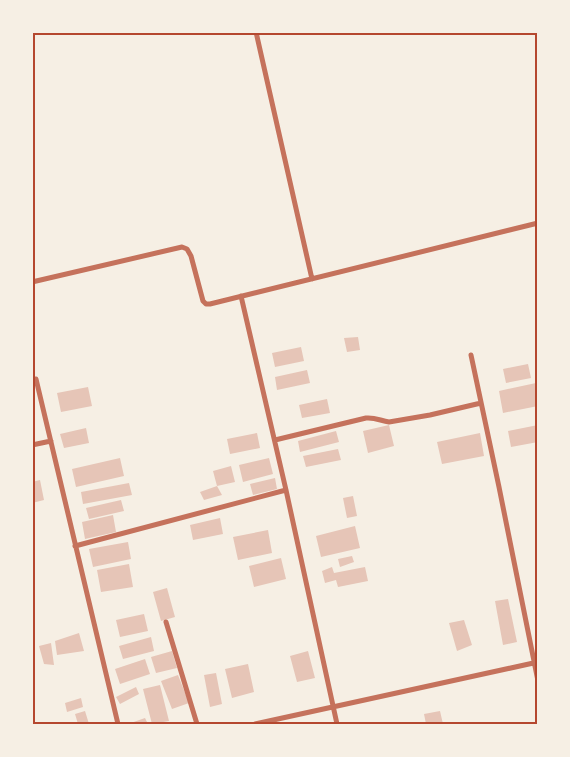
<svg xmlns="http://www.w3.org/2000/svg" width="570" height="757" font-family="Signika,sans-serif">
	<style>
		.building { fill: #e6c5b7 }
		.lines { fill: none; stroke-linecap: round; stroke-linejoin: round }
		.minor { stroke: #c5725c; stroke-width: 5 }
		.neatline { fill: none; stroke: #b5482f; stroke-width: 2 }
	</style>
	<rect width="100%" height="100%" fill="#f6efe4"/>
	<!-- building -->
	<path class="building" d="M358,337L360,350L347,352L344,338Z
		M301,347L304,361L275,367L272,353Z
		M528,364L531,378L506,383L503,369Z
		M307,370L310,383L277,390L275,377Z
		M536,383L538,406L503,413L499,391Z
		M88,387L92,406L61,412L57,393Z
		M327,399L330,413L302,418L299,405Z
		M389,425L394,446L368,453L363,431Z
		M538,425V442L511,447L508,431Z
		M86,428L89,443L64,448L60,434Z
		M336,431L339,442L300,452L298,441Z
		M257,433L260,448L230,454L227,439Z
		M480,433L484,456L442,464L437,442Z
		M338,449L341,460L306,467L303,456Z
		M120,458L124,476L76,487L72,469Z
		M269,458L273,474L243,482L239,465Z
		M231,466L235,482L217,486L213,471Z
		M275,478L277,489L253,495L250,484Z
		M40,480L44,500L32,503V482Z
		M129,483L132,495L83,504L81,492Z
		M217,486L222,495L204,500L200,492Z
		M353,496L357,516L347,518L343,498Z
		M121,500L124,511L89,519L86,508Z
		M113,515L116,532L85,539L82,522Z
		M220,518L223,534L193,540L190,525Z
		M355,526L360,548L321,557L316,536Z
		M268,530L272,553L238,560L233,537Z
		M128,542L131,559L93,567L89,549Z
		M352,556L354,562L340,567L338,559Z
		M281,558L286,579L254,587L249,566Z
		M129,564L133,587L101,592L97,570Z
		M332,567L334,573L365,567L368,581L338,587L336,580L325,583L322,571Z
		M167,588L175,617L161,621L153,592Z
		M508,599L517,642L503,645L495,601Z
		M144,614L148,631L120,637L116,620Z
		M464,620L472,645L457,651L449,623Z
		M79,633L84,651L57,655L55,641Z
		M151,637L154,651L123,659L119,646Z
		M51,643L54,665L44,664L39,646Z
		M172,651L177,668L156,673L151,657Z
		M308,651L315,678L297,682L290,656Z
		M145,659L150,674L120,684L115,669Z
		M248,664L254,692L232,698L225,669Z
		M216,673L222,704L210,707L204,675Z
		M178,675L189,703L172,709L161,681Z
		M160,685L169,721L152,724L143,689Z
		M136,687L139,694L120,704L116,697Z
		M81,698L83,707L67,712L65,703Z
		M85,711L89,724H78L75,714Z
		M440,711L443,724H426L424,714Z
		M145,718L148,724H128Z"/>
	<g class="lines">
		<!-- minor -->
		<path class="minor" d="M256,32L312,279
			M32,282L182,247L187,249L191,256L203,301L206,304H210L538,223
			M241,296L286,490L337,724
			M471,355L499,487L538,681
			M36,379L118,724
			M275,440L366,418C375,417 381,421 389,422L430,415L481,403
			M32,445L51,441
			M75,546L286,490
			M166,622L197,724
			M255,724L538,662"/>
	</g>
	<!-- border -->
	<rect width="570" height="757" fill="none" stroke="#f6efe4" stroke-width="68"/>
	<rect x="34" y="34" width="502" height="689" class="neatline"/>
</svg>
